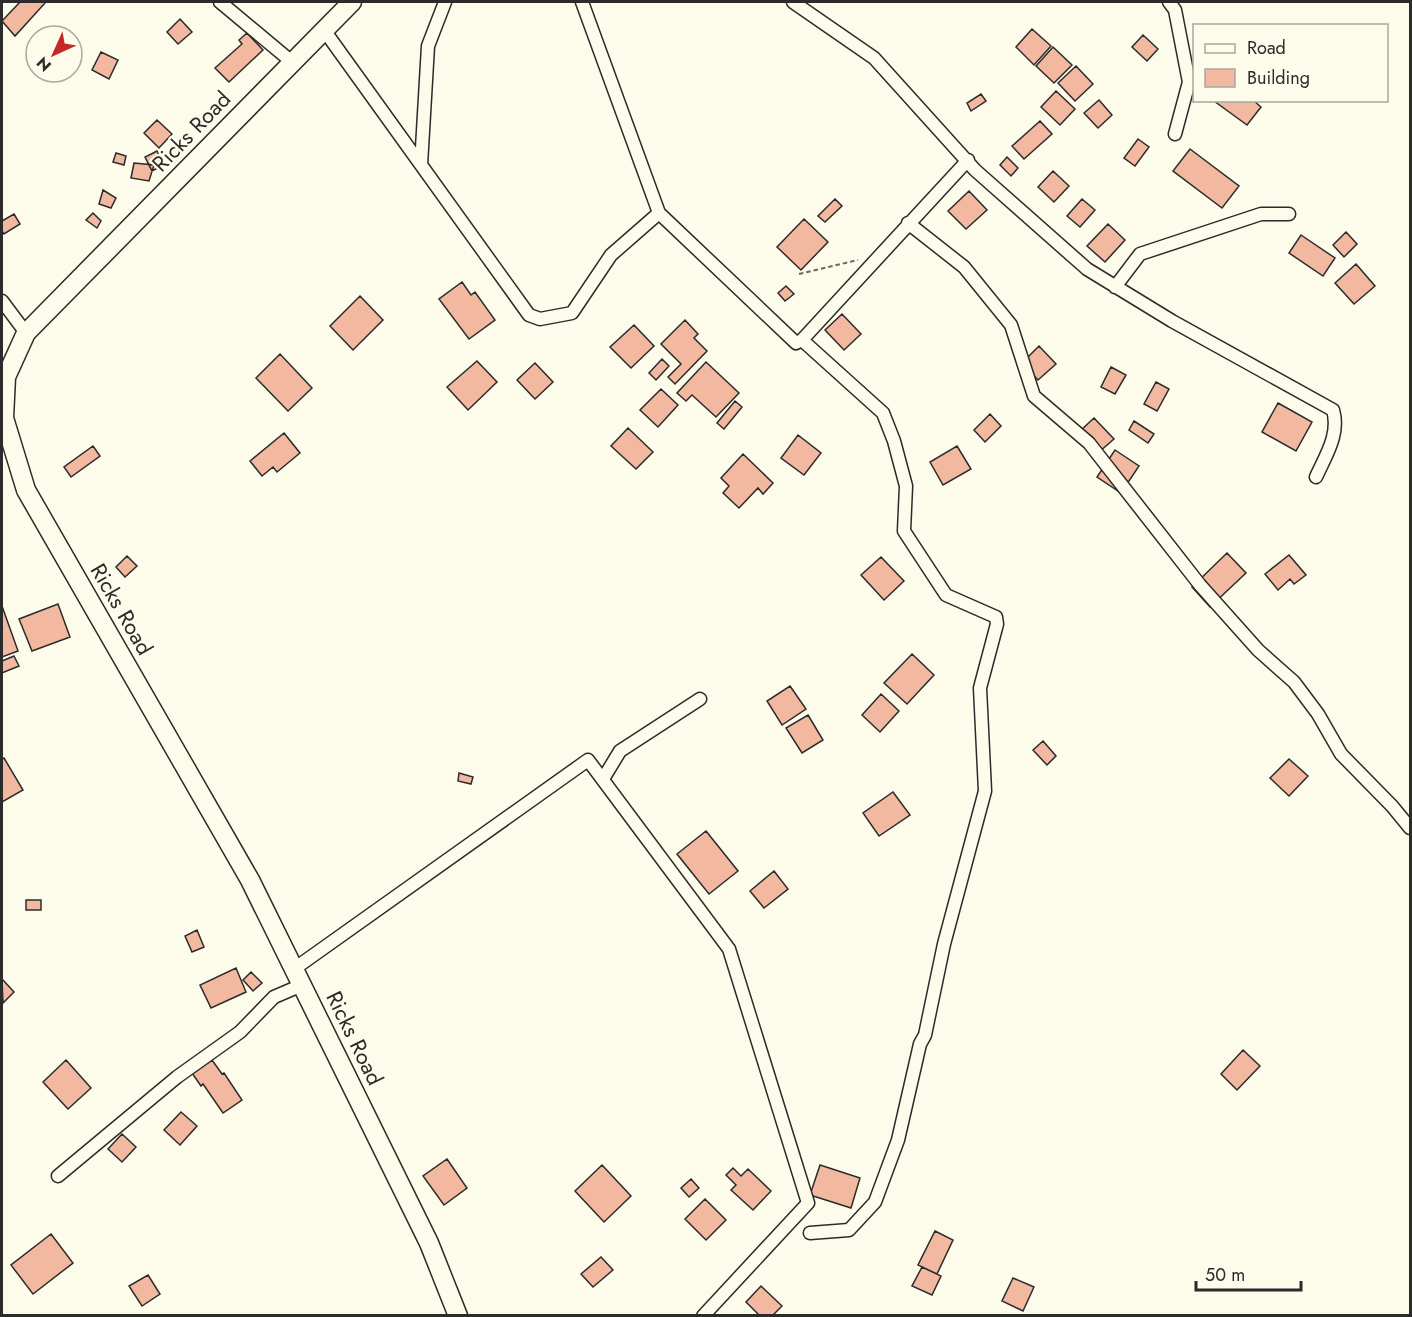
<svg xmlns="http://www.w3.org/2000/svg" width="1412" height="1317" font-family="Jost,sans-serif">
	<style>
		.building { fill: #f2b8a0; stroke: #2b2b2b; stroke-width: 1.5 }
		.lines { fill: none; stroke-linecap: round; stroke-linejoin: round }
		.street-casing { stroke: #2b2b2b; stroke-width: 15 }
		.secondary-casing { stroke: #2b2b2b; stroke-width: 21 }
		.path { stroke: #6a6964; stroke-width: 2; stroke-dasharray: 4.5 3; stroke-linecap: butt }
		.street { stroke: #fdfbea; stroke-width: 12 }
		.secondary { stroke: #fdfbea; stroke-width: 18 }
		.labels { text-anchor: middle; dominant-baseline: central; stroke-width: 4.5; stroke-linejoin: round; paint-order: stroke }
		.street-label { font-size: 22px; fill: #2b2b2b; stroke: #fdfbea }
	</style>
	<rect width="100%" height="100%" fill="#fdfbea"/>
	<!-- building -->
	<path class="building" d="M20,2H43L45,3L15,36L2,21Z
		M180,19L192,32L178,44L167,32Z
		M1032,29L1051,46L1034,65L1016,47Z
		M247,33L263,50L229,82L215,68L242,44L239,40Z
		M1143,35L1158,49L1147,61L1132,47Z
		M1053,47L1072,65L1054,83L1036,66Z
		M101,52L118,60L109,79L92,70Z
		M1076,66L1093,84L1075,101L1058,83Z
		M1056,91L1075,109L1060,125L1041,107Z
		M981,94L986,101L971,111L967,103Z
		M1099,100L1112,115L1098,128L1084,113Z
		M1253,100L1261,107L1247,125L1214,101Z
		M157,120L172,134L159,148L144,133Z
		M1040,121L1052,134L1024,159L1012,146Z
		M1138,139L1149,147L1135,166L1124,158Z
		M1190,149L1239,186L1222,208L1173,171Z
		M157,151L164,165L152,171L145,157Z
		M116,153L126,156L124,165L113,162Z
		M1007,157L1018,168L1011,176L1000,165Z
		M134,163L154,165L149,181L131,178Z
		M1053,171L1069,186L1054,202L1038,187Z
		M103,190L116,198L111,208L99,204Z
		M969,191L987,210L966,229L948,211Z
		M835,199L842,206L825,222L818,216Z
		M1082,199L1095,210L1080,227L1067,216Z
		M93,213L101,221L97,228L86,220Z
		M14,214L20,224L4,234L2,231V221Z
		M804,219L828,242L801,270L777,247Z
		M1108,224L1125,240L1105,262L1087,246Z
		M1346,232L1357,244L1344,257L1333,245Z
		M1301,235L1335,258L1323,276L1289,253Z
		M1356,264L1375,286L1354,304L1335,283Z
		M462,282L471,295L475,292L495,320L469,339L439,299Z
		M786,286L794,294L785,301L778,293Z
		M360,296L383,320L353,350L330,326Z
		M842,314L861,334L844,350L825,330Z
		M685,320L698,334L694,338L707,351L675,384L668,377L681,364L661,344Z
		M634,325L654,346L631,368L610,347Z
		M1039,346L1056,364L1038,380L1022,363Z
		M280,354L312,388L288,411L256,378Z
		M662,359L669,366L656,380L649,373Z
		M477,361L497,382L468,410L447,387Z
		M706,362L739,393L716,417L692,395L686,401L677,393Z
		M535,363L553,382L535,399L517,380Z
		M1111,367L1126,375L1115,394L1101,387Z
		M1156,382L1169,389L1157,411L1144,404Z
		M661,389L678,405L658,427L640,410Z
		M735,401L742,407L724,429L717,423Z
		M1278,403L1312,422L1296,451L1262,432Z
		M990,414L1001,426L985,442L974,430Z
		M1094,418L1114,439L1099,452L1079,432Z
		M1134,421L1154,434L1148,443L1129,430Z
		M628,428L653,452L636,469L611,446Z
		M284,433L300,453L277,472L273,467L262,476L250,461Z
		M798,435L821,453L804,475L781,458Z
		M93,446L100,456L71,477L64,467Z
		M957,446L971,469L943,485L930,462Z
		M1115,450L1139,466L1121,493L1097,477Z
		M743,454L773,483L763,494L758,488L739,508L723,493L729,486L721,478Z
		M1227,553L1246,573L1210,607L1192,587Z
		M1289,555L1306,575L1294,584L1290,579L1278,590L1265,574Z
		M127,556L137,566L125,577L116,567Z
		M881,557L904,581L884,600L861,575Z
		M58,604L70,637L32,651L19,619Z
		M2,606L18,651L2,657Z
		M912,654L934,675L907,704L884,683Z
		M14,656L19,666L2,673V661Z
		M790,686L806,709L782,725L767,701Z
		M881,694L899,711L880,732L862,715Z
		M808,715L823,740L802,753L786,728Z
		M1043,741L1056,756L1047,765L1033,750Z
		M4,758L23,790L2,802V759Z
		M1289,759L1308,776L1289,796L1270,778Z
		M459,773L473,777L471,784L458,781Z
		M893,792L910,815L879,836L863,813Z
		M706,831L738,871L709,894L677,854Z
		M774,871L788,889L764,908L750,891Z
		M26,900H41V910H26Z
		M197,930L204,947L192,952L185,936Z
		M236,968L246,992L211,1008L200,985Z
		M251,972L262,983L253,991L243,980Z
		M3,980L14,992L3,1003L2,981Z
		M1243,1050L1260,1066L1237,1090L1221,1074Z
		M66,1060L91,1088L68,1109L43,1082Z
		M212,1060L222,1074L224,1073L242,1100L223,1113L203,1084L201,1086L192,1073Z
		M181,1112L197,1126L180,1145L164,1130Z
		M122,1134L136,1147L122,1162L108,1149Z
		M447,1159L467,1188L444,1205L423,1176Z
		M602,1165L631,1196L604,1222L575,1191Z
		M820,1165L860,1178L851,1208L810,1195Z
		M733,1168L741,1176L748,1169L771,1191L753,1210L731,1190L736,1185L726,1175Z
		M691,1179L699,1188L689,1197L681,1188Z
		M705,1199L726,1220L706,1240L685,1219Z
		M935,1231L953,1240L937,1274L918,1265Z
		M51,1234L73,1263L33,1294L11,1265Z
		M601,1257L613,1270L593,1287L581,1274Z
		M922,1267L941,1276L932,1295L912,1286Z
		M148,1275L160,1294L142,1306L129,1286Z
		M1013,1278L1034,1287L1023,1311L1002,1301Z
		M761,1286L782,1306L772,1316H760L746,1302Z"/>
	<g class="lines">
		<defs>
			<path id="street" d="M220,2L292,62
				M582,2L659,213L796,343L802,340L968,160
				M793,2L874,58L975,170L1087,269L1172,321L1333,410C1340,434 1326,455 1316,477
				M1169,2L1175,10L1189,82L1175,134
				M324,30L529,315L540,319L572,313L611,255L659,213
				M421,165L428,46L445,2
				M908,223L964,267L1011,325L1034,396L1089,443L1200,585L1258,650L1294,682L1318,714L1341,754L1392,806L1410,828
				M1115,287L1140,254L1261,214H1289
				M2,301L26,333
				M802,340L883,413L894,441L906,486L904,531L946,595L996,617L997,624L980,688L985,791L944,944L925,1035L920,1044L898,1140L875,1202L849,1230L810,1233
				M603,779L620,751L700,699
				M294,969L588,760L729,949L808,1203L703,1316
				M58,1176L177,1077L240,1032L274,997L302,985"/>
			<path id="secondary" d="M352,2L26,333L6,377L4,418L26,490L250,880L429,1243L458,1316"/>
		</defs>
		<!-- street casing -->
		<use href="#street" class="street-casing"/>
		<!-- secondary casing -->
		<use href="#secondary" class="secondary-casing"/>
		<!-- path -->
		<path class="path" d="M799,274L858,260"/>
		<!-- street -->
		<use href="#street" class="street"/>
		<!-- secondary -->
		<use href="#secondary" class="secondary"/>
	</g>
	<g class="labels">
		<!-- street labels -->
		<g class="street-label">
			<text transform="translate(191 131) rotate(-46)">Ricks Road</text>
			<text transform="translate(122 609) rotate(60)">Ricks Road</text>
			<text transform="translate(355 1038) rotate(64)">Ricks Road</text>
		</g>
	</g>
	<!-- border -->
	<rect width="1412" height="1317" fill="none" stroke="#2b2b2b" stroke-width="6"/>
	<!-- legend -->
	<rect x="1193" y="24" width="195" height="78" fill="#fdfbea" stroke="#a9a89e" stroke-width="1.5"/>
	<rect x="1205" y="44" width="30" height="9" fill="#fdfbea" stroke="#a9a89e" stroke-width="1.5"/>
	<text x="1247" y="54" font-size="18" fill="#2b2b2b">Road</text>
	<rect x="1205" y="69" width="30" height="18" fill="#f2b8a0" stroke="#a9a89e" stroke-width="1.5"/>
	<text x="1247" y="84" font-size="18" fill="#2b2b2b">Building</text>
	<!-- north arrow -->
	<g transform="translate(54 54) rotate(225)"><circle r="28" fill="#fdfbea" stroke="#a9a89e" stroke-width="1.5"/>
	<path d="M0-4.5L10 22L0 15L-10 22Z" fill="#c62828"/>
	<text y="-9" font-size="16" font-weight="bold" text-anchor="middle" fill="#2b2b2b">N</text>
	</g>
	<!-- scale -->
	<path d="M1196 1281v9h105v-9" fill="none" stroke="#2b2b2b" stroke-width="3"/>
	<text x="1205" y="1281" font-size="18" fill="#2b2b2b" stroke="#fdfbea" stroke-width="4.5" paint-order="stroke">50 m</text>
</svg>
